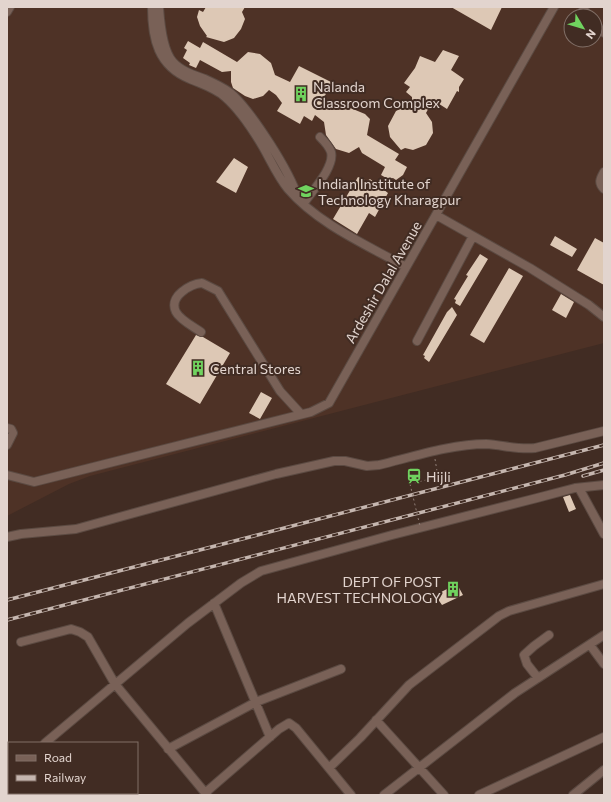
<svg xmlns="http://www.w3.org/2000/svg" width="611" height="802" font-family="Commissioner,sans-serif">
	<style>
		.built { fill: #4e3226; fill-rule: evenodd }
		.building { fill: #ddc8b5 }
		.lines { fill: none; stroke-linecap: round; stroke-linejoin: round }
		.minor-casing { stroke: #5b4a42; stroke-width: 10 }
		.path { stroke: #907f77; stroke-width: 1; stroke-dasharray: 2 3; stroke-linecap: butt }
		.minor { stroke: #796157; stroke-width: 8 }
		.rail-casing { stroke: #c5b6af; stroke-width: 3.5 }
		.rail { stroke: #412c23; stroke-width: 2; stroke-dasharray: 6; stroke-linecap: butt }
		.path-bridge { stroke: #907f77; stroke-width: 1; stroke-dasharray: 2 3; stroke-linecap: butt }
		.labels { text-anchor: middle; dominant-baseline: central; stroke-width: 4; stroke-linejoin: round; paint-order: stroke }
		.poi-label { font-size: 14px; fill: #e2d4ce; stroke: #412c23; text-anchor: start }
		.street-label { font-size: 14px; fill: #e2d4ce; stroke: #412c23 }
	</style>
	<rect width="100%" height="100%" fill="#412c23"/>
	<!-- built -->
	<path class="built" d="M7,7H604V343L90,476L69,484L7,516ZM571,16H595V40H571Z"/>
	<!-- building -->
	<path class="building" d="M206,7H245L242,12L245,19L241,29L234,38L224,42L206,37L207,36L200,26L197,17L199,10L203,12Z
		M451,7H502L491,30Z
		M188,41L200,48L203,42L237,62L248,52L260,54L271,63L275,75L290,82L299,66L333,83L322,100L338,110L348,107L365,114L370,119L367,135L399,154L395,160L407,167L403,175L396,180L393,178L388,179L381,175L385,167L362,153L359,147L349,153L336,149L326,135L324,122L315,115L312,121L304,116L300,124L277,111L282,103L276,95L269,90L263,96L253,99L245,96L233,88L231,82V71L222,72L200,60L196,68L189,65L190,63L183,58L187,50L184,48Z
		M443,50L459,56L451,70L464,79L459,87V92L457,91L447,109L433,100L426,113L432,122L433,133L426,145L413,150L405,148L401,150L390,137L388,126L396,111L406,106H412V97L406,92L410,87L404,83L415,68L420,56L435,62Z
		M234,158L248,167L236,193L216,182Z
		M358,177L367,181L370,179L388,193L375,217L369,213L357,234L333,219Z
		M555,236L577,249L572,257L550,245Z
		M595,238L604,243V285L577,270Z
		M480,254L488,259L460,306L455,303L456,300L454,299L468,276L466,275Z
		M509,268L523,276L484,343L470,335Z
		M561,294L574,302L566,318L552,310Z
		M452,307L457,315L429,362L424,358L425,356L423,355L447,312Z
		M196,335L203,337L230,353L200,404L166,384Z
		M261,392L272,398L260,419L249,413Z
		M570,495L576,509L569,512L563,497Z
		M457,584L463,595L442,605L435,595Z"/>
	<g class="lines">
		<defs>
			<path id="minor" d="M152,7C152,39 158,66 190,79C201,84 215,88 225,97C240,110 253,130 263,147C271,161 278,177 288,189C318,224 367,245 406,267
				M159,7C160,22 163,51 173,62C181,71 194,75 205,79C215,84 226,88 234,96C254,116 289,170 298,198
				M583,7L588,16
				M7,12L10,7
				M595,24L604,33
				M604,172C600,179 598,183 604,189
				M304,203C312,191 335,167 331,152C329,146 324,141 320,137
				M436,215L530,268L589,305L604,317
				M201,332C194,327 180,320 176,312C168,296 191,284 202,283L218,291L280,391L301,414
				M417,341L473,236
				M7,428L11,429L13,433L7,445
				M7,475L34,482L42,480L311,412L329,403L554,7
				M579,488L604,534
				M7,537L21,534L76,529L276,474L334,461H345L367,466L379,465C412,457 452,444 486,444C503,445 518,450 535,448L604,431
				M214,603L270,737
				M21,642L71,629L80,632L88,637L115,684L207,795
				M590,645L604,664
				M538,678L527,664L524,655L534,646L549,635
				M376,720L444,795
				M45,743L188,623L241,583L261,571L392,535L537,498L575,488L604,485
				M168,749L256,702L341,669
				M7,759L9,761
				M329,768L360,738L409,685L499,616L509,611L604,584
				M7,778L9,776
				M51,793L52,795
				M205,793L279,729L289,723L296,728L351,795
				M384,795L515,693L604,635
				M479,795L604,737
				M573,795L604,770"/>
		</defs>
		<!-- minor casing -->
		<use href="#minor" class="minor-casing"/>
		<!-- path -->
		<path class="path" d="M410,484L438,477L435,459"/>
		<!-- minor -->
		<use href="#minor" class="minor"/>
		<defs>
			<path id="rail" d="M583,476L604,470
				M7,600L604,445
				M7,620L565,475L604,463"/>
		</defs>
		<!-- rail casing -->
		<use href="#rail" class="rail-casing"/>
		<!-- rail -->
		<use href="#rail" class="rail"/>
		<!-- path-bridge -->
		<path class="path-bridge" d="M410,484L420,526"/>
	</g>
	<!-- icons -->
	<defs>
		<symbol id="building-bare" viewBox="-9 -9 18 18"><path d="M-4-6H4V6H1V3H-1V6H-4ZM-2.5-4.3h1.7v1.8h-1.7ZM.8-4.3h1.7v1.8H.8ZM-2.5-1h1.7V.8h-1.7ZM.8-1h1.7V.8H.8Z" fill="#70d35f" stroke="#412c23" stroke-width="2.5" paint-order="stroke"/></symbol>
		<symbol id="university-bare" viewBox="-9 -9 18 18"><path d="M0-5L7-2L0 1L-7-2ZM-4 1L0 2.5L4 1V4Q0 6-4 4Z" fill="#70d35f" stroke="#412c23" stroke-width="2.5" paint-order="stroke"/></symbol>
		<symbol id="station-bare" viewBox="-9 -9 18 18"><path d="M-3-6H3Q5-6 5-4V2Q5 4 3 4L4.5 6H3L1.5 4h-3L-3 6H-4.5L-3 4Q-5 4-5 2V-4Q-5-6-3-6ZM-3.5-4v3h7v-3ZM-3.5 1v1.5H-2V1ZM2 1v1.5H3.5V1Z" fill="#70d35f" stroke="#412c23" stroke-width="2.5" paint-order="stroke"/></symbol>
	</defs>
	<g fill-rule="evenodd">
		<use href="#building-bare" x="290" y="83" width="22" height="22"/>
		<use href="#university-bare" x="295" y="180" width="22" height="22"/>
		<use href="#building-bare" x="187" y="357" width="22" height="22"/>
		<use href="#station-bare" x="403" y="465" width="22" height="22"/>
		<use href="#building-bare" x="442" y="578" width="22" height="22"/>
	</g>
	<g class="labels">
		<!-- poi labels -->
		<g class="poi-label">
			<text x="313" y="86">Nalanda<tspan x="313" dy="16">Classroom Complex</tspan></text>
			<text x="318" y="183">Indian Institute of<tspan x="318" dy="16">Technology Kharagpur</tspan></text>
			<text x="210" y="368">Central Stores</text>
			<text x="426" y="476">Hijli</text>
			<text x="441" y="581" text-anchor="end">DEPT OF POST<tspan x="441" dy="16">HARVEST TECHNOLOGY</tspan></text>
		</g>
		<!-- street labels -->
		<g class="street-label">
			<text transform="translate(383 282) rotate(-60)">Ardeshir Dalal Avenue</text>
		</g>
	</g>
	<!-- border -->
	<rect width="611" height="802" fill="none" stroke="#e2d4ce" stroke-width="16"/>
	<!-- legend -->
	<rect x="8" y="742" width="130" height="52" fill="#412c23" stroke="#816f67"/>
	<rect x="16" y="755" width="20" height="6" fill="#796157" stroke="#816f67"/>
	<text x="44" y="762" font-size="12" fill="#e2d4ce">Road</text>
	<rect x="16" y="775" width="20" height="6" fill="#c5b6af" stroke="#816f67"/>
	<text x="44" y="782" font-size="12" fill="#e2d4ce">Railway</text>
	<!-- north arrow -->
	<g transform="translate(583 28) rotate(128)"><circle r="19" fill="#412c23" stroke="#816f67"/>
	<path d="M0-3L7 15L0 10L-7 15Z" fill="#70d35f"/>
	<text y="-6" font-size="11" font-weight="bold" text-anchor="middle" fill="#e2d4ce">N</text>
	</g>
</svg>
